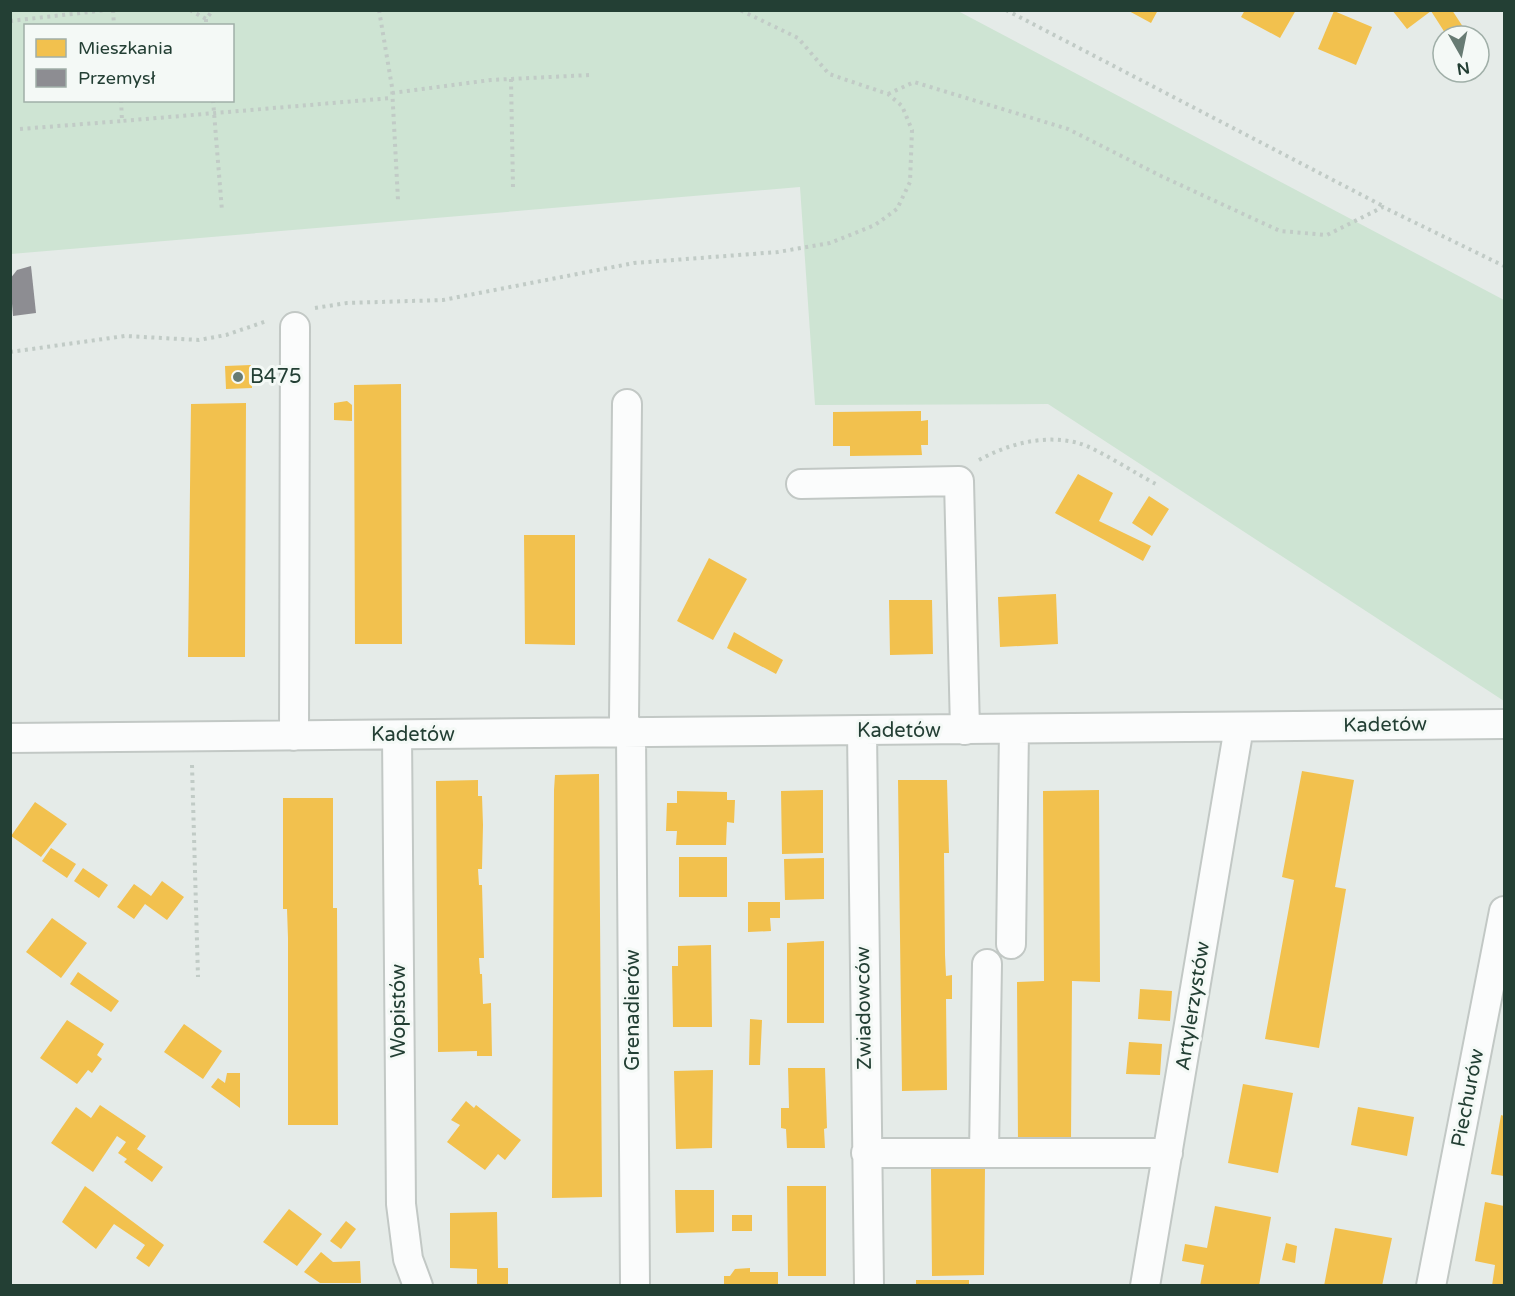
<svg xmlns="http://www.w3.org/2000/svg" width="1515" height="1296" font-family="'Varela Round',sans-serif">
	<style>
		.green { fill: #cee4d3; fill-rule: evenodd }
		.homes { fill: #f2c14e }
		.industry { fill: #8d8d92 }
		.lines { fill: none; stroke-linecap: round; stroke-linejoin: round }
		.street-casing { stroke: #c2c8c5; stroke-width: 32 }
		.path { stroke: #c1cbc6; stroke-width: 4; stroke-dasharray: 3 4.5; stroke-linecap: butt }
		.street { stroke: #fbfcfc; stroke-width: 28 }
		.poi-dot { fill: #677b73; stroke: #f4f9f6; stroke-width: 2 }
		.labels { text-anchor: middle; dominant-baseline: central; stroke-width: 6; stroke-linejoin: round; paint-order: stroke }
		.poi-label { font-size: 20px; fill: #233f34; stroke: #f4f9f6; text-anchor: start }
		.street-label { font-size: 20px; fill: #233f34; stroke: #f4f9f6 }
	</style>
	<rect width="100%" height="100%" fill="#e5ebe8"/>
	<!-- green -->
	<path class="green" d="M11,10L958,11L1504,300V701L1048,404L815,405L800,187L11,254ZM26,26H232V100H26Z"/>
	<!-- homes -->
	<path class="homes" d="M1127,10H1158L1151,23Z
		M1245,10H1296L1280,38L1241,17Z
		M1392,10H1452L1465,30L1456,36H1447L1431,11L1407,29Z
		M1334,11L1372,27L1356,65L1318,49Z
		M251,365L252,388L226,389L225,366Z
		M401,384L402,644H355L354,385Z
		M347,401L352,405V421L334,420V403Z
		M246,403L245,657H188L191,404Z
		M921,411V421L928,420V445H921L922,455L850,456V446H833V412Z
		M1078,474L1113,493L1099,521L1151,546L1143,561L1055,513Z
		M1149,496L1169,509L1152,536L1132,523Z
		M524,535H575V645L525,644Z
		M709,558L747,579L713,640L677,621Z
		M1056,594L1058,644L1000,647L998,597Z
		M889,600H932L933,654L890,655Z
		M734,632L783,660L776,674L727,648Z
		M1302,771L1354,780L1335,887L1346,889L1319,1048L1265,1039L1294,880L1282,877Z
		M599,774L602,1197L552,1198L554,790L555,775Z
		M478,780V796H482L483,825L482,869H478L479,885H482L484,958H479L480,974H482L483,1004L491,1003L492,1056H477V1051L438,1052L436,781Z
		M898,780H947L949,853H944L945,955L946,976L952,975V999H946L947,1090L902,1091Z
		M823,790V853L782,854L781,791Z
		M1099,790L1100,982L1072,981L1071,1144L1018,1143L1017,982L1044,981L1043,791Z
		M677,791L727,792V800H735L734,823L727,822L726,845H676L677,831H666L667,803H677Z
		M283,798H333V908H337L338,1125H288V938L287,909H283Z
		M35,802L67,824L41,857L11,836Z
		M51,848L76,864L67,878L42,861Z
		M679,857H727V897H679Z
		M824,858V899L785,900L784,859Z
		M83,868L108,885L99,898L74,881Z
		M162,881L184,897L167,920L145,904L134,919L117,907L134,884L151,896Z
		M748,902H780V918H770L771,931L748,932Z
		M52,918L87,943L61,978L26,952Z
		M824,941V1023H787V943Z
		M711,945L712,1027H673L672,966H678V946Z
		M78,972L119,1001L111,1012L70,984Z
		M1140,989L1172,991L1170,1021L1138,1019Z
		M750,1019L762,1020L760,1065H749Z
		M67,1020L104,1044L97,1055L102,1059L92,1073L88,1070L77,1084L40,1058Z
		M184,1024L222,1051L203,1079L164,1052Z
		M1129,1042L1162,1044L1160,1075L1126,1074Z
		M788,1068H825L827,1128L824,1129L825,1148H787L786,1129L781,1128V1108H789Z
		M713,1070L712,1148L676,1149L674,1071Z
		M227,1073H240V1108L211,1087L218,1078L225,1083Z
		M1243,1084L1293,1093L1278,1173L1228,1163Z
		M466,1101L474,1108L476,1105L521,1140L505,1160L498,1154L485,1170L447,1142L460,1125L451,1120Z
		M100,1105L146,1136L137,1149L163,1167L152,1182L124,1162L127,1159L118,1153L126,1142L117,1136L93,1172L51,1143L76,1107L91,1118Z
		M1358,1107L1414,1117L1407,1156L1351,1145Z
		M1501,1115L1504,1116V1176L1491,1174Z
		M985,1168L984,1275L932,1276L931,1169Z
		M85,1186L164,1245L149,1267L136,1258L145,1245L114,1224L96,1249L62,1222Z
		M787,1186H826V1276H788Z
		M675,1190H714V1232L676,1233Z
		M1485,1202L1504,1206V1286H1492L1495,1265L1475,1261Z
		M1215,1206L1271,1217L1259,1286H1200L1204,1265L1182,1261L1185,1244L1207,1248Z
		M289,1209L322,1234L297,1266L263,1242Z
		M497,1212L498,1268H508V1286H477V1269L450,1268V1213Z
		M732,1215H752V1231H732Z
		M346,1221L356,1229L341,1249L330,1241Z
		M1335,1228L1392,1238L1382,1286H1324Z
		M1286,1243L1297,1246L1295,1263L1282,1260Z
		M321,1252L333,1262L360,1261L361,1283H320L304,1272Z
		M750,1268V1272H778V1286H724V1276H730L735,1269Z
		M916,1280H969V1286H916Z"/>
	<!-- industry -->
	<path class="industry" d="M31,266L36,313L13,316L10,279L17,270Z"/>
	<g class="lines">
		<defs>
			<path id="street" d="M627,404L624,720L631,734L635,1286
				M801,484L959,481L965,730
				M862,731L869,1286
				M397,735L401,1204L408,1259L418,1286
				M294,736L295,327
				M10,738L1504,724
				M1011,944L1014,730
				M866,1153H1168
				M984,1153L987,964
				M1145,1286L1239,727
				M1431,1286L1504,911"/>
		</defs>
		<!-- street casing -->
		<use href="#street" class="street-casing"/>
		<!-- path -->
		<path class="path" d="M113,10L114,26
			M190,10L206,19L213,10
			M379,10L392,87L398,200
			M1006,10L1383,206
			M206,19V26
			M10,21L107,10
			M511,79L513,187
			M392,93L491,80L590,75
			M888,94L914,82L1068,129L1161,176L1280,231L1327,235L1383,207L1504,266
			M121,100L122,121L391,98
			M213,100L222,211
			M20,129L122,121
			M315,308L347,303L443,300L634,263L778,252L830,243L875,225L897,209L910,182L912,130L902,106L888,94L829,74L798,38L740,10
			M10,352L125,336L199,340L226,335L267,321
			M979,460C1008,444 1044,434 1078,443C1097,448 1136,474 1156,484
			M192,765L198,977"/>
		<!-- street -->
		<use href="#street" class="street"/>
	</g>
	<!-- markers -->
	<circle class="poi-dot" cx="238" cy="377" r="6"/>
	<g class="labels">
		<!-- poi labels -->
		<g class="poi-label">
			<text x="250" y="377">B475</text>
		</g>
		<!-- street labels -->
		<g class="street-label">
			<text transform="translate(1385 725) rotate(-1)">Kadetów</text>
			<text x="899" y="731">Kadetów</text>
			<text x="413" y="735">Kadetów</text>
			<text transform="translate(1193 1006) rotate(-81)">Artylerzystów</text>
			<text transform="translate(864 1008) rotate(-91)">Zwiadowców</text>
			<text transform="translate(633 1010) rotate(-90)">Grenadierów</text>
			<text transform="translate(399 1011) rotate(-90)">Wopistów</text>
			<text transform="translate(1468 1098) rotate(-79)">Piechurów</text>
		</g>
	</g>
	<!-- border -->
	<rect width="1515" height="1296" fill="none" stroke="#233f34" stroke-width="24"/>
	<!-- legend -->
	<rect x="24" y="24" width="210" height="78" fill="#f4f9f6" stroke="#a0afa8" stroke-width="1.5"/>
	<rect x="36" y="39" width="30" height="18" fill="#f2c14e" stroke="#a0afa8" stroke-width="1.5"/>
	<text x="78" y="54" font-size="18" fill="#233f34">Mieszkania</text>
	<rect x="36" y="69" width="30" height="18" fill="#8d8d92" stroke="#a0afa8" stroke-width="1.5"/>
	<text x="78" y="84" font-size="18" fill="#233f34">Przemysł</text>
	<!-- north arrow -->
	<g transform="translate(1461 54) rotate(171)"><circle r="28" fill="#f4f9f6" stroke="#a0afa8" stroke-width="1.5"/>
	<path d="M0-4.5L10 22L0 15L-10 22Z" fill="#677b73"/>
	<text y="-9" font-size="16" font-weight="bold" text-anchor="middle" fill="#233f34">N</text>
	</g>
</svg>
